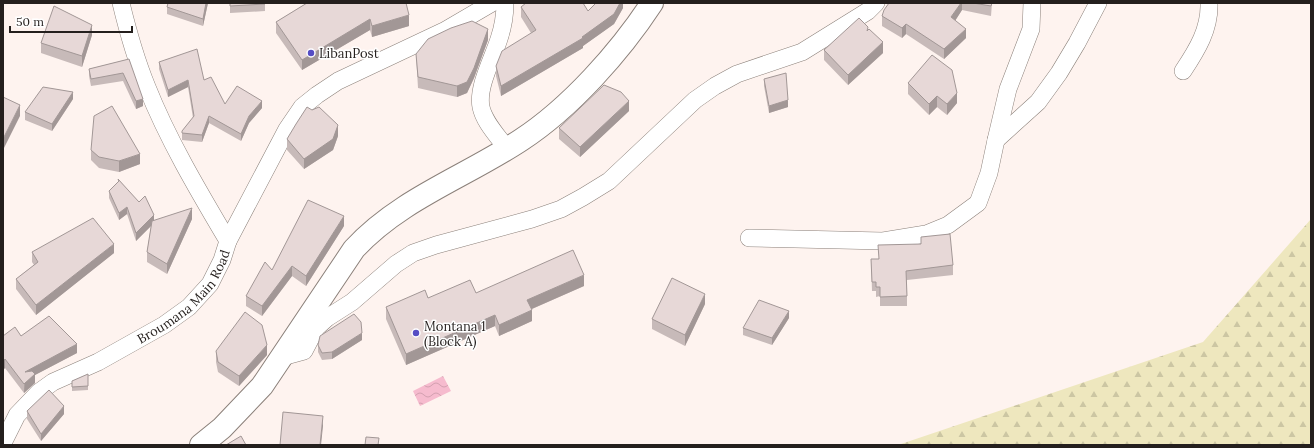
<svg xmlns="http://www.w3.org/2000/svg" width="1314" height="448" font-family="Lora,serif">
	<style>
		.forest { fill: url(#forest-firs) }
		.water { fill: url(#water-waves) }
		.lines { fill: none; stroke-linecap: round; stroke-linejoin: round }
		.minor-casing { stroke: #8b807a; stroke-width: 18 }
		.secondary-casing { stroke: #8b807a; stroke-width: 24 }
		.minor { stroke: #fff; stroke-width: 17 }
		.secondary { stroke: #fff; stroke-width: 22 }
		.wall { fill: #c7bab9 }
		.shaded-wall { fill: #a29796 }
		.building { fill: #e7d8d7; stroke: #a29796 }
		.poi-dot { fill: #554dc4; stroke: #fff; stroke-width: 1.5 }
		.labels { text-anchor: middle; dominant-baseline: central; stroke-width: 3; stroke-linejoin: round; paint-order: stroke }
		.poi-label { font-size: 13px; fill: #241f1d; stroke: #fff; text-anchor: start }
		.street-label { font-size: 13px; fill: #241f1d; stroke: #fff }
	</style>
	<defs>
		<pattern id="forest-firs" width="22" height="20" patternUnits="userSpaceOnUse"><rect width="22" height="20" fill="#eee7be"/><path d="M5 1l3.5 6h-7zM16 11l3.5 6h-7z" fill="#ccc6a3"/></pattern>
		<pattern id="water-waves" width="16" height="10" patternUnits="userSpaceOnUse"><rect width="16" height="10" fill="#f6bbce"/><path d="M0 5q4-4 8 0t8 0" fill="none" stroke="#d3a0b0"/></pattern>
	</defs>
	<rect width="100%" height="100%" fill="#fef3ef"/>
	<!-- forest -->
	<path class="forest" d="M1311,219V445H898L1203,342Z"/>
	<!-- water -->
	<path class="water" d="M443,376L451,391L420,406L413,391Z"/>
	<g class="lines">
		<defs>
			<g id="minor">
				<path d="M505,3C505,16 503,27 499,39C493,58 477,87 481,107C484,122 498,136 507,149"/>
				<path d="M1183,71C1197,50 1210,29 1209,3"/>
				<path d="M996,140L1038,102L1059,73L1077,43L1098,3"/>
				<path d="M749,238L883,241L926,234L948,225L978,203L989,173L996,140L1008,89L1031,29L1032,3"/>
				<path d="M228,241L287,129L302,107L317,95L338,81L444,31L492,3"/>
				<path d="M282,357L304,351L316,328L327,318L352,302L396,264L413,253L436,245L532,219L561,209L583,197L609,181L695,100L715,86L737,74L802,52L868,11L876,3"/>
				<path id="s1" d="M3,443L17,415L39,392L53,382L98,362L164,325L189,307L210,284L222,260L228,241C199,192 168,140 147,87C136,60 128,32 121,3"/>
			</g>
			<path id="secondary" d="M201,445L222,428L262,386L354,249C400,199 465,177 521,140C570,108 620,52 652,3"/>
		</defs>
		<!-- minor casing -->
		<use href="#minor" class="minor-casing"/>
		<!-- secondary casing -->
		<use href="#secondary" class="secondary-casing"/>
		<!-- minor -->
		<use href="#minor" class="minor"/>
		<!-- secondary -->
		<use href="#secondary" class="secondary"/>
	</g>
	<!-- wall -->
	<path class="wall" d="M168,3H208L203,26L167,14V7Z
		M230,3H265V11L230,13Z
		M307,3L409,26L372,37L370,30L302,70L276,33V22Z
		M623,3V8L614,24L583,46V48L501,96L496,76V66L531,33L521,17V7L588,11Z
		M889,3H992L991,16L962,10L955,21L966,38L944,59L906,34L902,38L882,26V16Z
		M868,31L883,53L848,85L824,60V50Z
		M92,35L82,67L41,53V43Z
		M488,40L474,78L467,93L457,97L418,88L416,54Z
		M129,59L143,106L136,109L123,81L91,86L89,76V69Z
		M159,62L204,80L225,104L262,108L249,123L241,141L209,123L202,142L182,140V131L193,118L188,87L168,97L159,69Z
		M764,79L788,107L769,113L764,86Z
		M908,83L957,103L947,115L937,107L929,115L908,94Z
		M73,99L52,131L25,120V112Z
		M629,111L580,157L559,139V128Z
		M338,136L333,150L304,169L287,150V139Z
		M91,150L140,164L119,172L99,168L91,160Z
		M118,179L154,220L192,219L167,274L147,262V252L151,226L136,241L127,214L119,220L109,198V191L118,182Z
		M344,226L306,286L292,276L262,316L246,306V296L272,270Z
		M921,237L953,265V275L907,280V306H880V296L876,297V291H872L871,259H878L921,244Z
		M32,252L114,253L36,315L16,289V279L34,265L32,262Z
		M584,286L532,309V321L499,336L495,326L406,365L386,319V307L428,298L476,293Z
		M705,304L685,346L652,329V319Z
		M789,318L772,345L743,335V328Z
		M3,336H21L77,353L35,375V383L24,393L5,368L3,370Z
		M362,340L332,359L322,360L318,352V345Z
		M216,351L267,355L239,386L218,372L216,362Z
		M88,374V390L72,391V381Z
		M27,411L64,414L41,441L27,419Z"/>
	<!-- shaded-wall -->
	<path class="shaded-wall" d="M206,3H208L203,26V19Z
		M620,3H623V8L614,24L583,46V48L501,96V86L582,37Z
		M961,3H962V10L951,27V17Z
		M409,15V26L372,37V26Z
		M370,19V30L302,70V60Z
		M906,24V34L902,38V28Z
		M92,25V35L82,67V56Z
		M488,29V40L474,78L467,93L457,97V86Z
		M966,29V38L944,59V49Z
		M883,42V53L848,85V75Z
		M188,80V87L168,97V90Z
		M73,92V99L52,131V124Z
		M957,93V103L947,115V104Z
		M937,96V107L929,115V104Z
		M143,99V106L136,109V101Z
		M788,100V107L769,113V106Z
		M262,101V108L249,123L241,141V134L249,116Z
		M629,101V111L580,157V147Z
		M20,105V116L3,150V139Z
		M209,116V123L202,142V135Z
		M338,125V136L333,150L304,169V159Z
		M140,154V164L119,172V161Z
		M127,207V214L119,220V213Z
		M192,208V219L167,274V264Z
		M154,215V223L136,241V233Z
		M344,216V226L306,286V276Z
		M114,244V253L36,315V305Z
		M292,266V276L262,316V306Z
		M584,275V286L527,311V300Z
		M705,294V304L685,346V335Z
		M532,310V321L499,336V325Z
		M789,311V318L772,345V338Z
		M495,315V326L406,365V354Z
		M362,333V340L332,359V352Z
		M77,344V353L35,375V383L24,393L25,372Z
		M267,345V355L239,386V376Z
		M5,359V368L3,370V361Z
		M64,406V414L41,441V434Z
		M323,416V426L321,445H320Z"/>
	<!-- building -->
	<path class="building" d="M168,3H206L203,19L167,7Z
		M230,3H265V4L230,6Z
		M307,3H406L409,15L372,26L370,19L302,60L276,22Z
		M526,3H583L588,11L596,3H620L614,14L582,37L583,38L501,86L496,66L502,51L536,30L521,7Z
		M889,3H961L951,17L966,29L944,49L906,24L902,28L882,16L884,10Z
		M973,3H992L991,6Z
		M54,6L92,25L82,56L41,43Z
		M859,18L868,27L867,31L869,29L883,42L848,75L824,50Z
		M472,21L488,29L474,68L467,82L457,86L418,77L416,54L428,39L451,28Z
		M197,49L204,80L211,77L225,104L237,86L262,101L249,116L241,134L209,116L202,135L182,133V131L194,116L188,80L168,90L159,62Z
		M932,55L952,70L957,93L947,104L937,96L929,104L908,83Z
		M129,59L143,99L136,101L123,73L91,79L89,69Z
		M786,73L788,100L769,106L764,79Z
		M604,85L621,92L629,101L580,147L559,128Z
		M43,87L73,92L52,124L25,112Z
		M3,97L20,105L3,139Z
		M112,106L140,154L119,161L99,157L91,150L94,116Z
		M307,107L312,110L319,107L338,125L333,139L304,159L287,139L296,124Z
		M118,179L139,202L145,196L154,215L136,233L127,207L119,213L109,191L119,181Z
		M308,200L344,216L306,276L292,266L262,306L246,296L265,262L272,270Z
		M192,208L167,264L147,252L152,221Z
		M93,218L114,244L36,305L16,279L38,262L32,252Z
		M950,234L953,265L906,271L907,296L880,297V287H876V282H872L871,259H879L878,245L921,244V237Z
		M573,250L584,275L527,300L532,310L499,325L495,315L406,354L386,307L425,290L428,298L470,280L476,293Z
		M672,278L705,294L685,335L652,319Z
		M759,300L789,311L772,338L743,328Z
		M245,312L262,325L267,345L239,376L218,362L216,351Z
		M354,314L361,322L362,333L332,352L322,353L318,345L320,336Z
		M49,316L77,344L25,372L32,371L35,374L24,384L5,359L3,361V336L15,327L21,336Z
		M88,374V386L72,387V381Z
		M49,390L64,406L41,434L27,411Z
		M283,412L323,416L320,445H280Z
		M241,436L246,445H226Z
		M366,437L379,438L378,445H365Z"/>
	<!-- markers -->
	<g class="poi-dot">
		<circle cx="311" cy="53" r="4"/>
		<circle cx="416" cy="333" r="4"/>
	</g>
	<g class="labels">
		<!-- poi labels -->
		<g class="poi-label">
			<text x="319" y="53">LibanPost</text>
			<text x="424" y="326">Montana 1<tspan x="424" dy="15">(Block A)</tspan></text>
		</g>
		<!-- street labels -->
		<g class="street-label">
			<text stroke="none"><textPath href="#s1" startOffset="240">Broumana Main Road</textPath></text>
		</g>
	</g>
	<!-- border -->
	<rect width="1314" height="448" fill="none" stroke="#241f1d" stroke-width="8"/>
	<!-- scale -->
	<path d="M10 26v6h122v-6" fill="none" stroke="#241f1d" stroke-width="2"/>
	<text x="16" y="26" font-size="12" fill="#241f1d" stroke="#ffffff" stroke-width="3" paint-order="stroke">50 m</text>
</svg>
